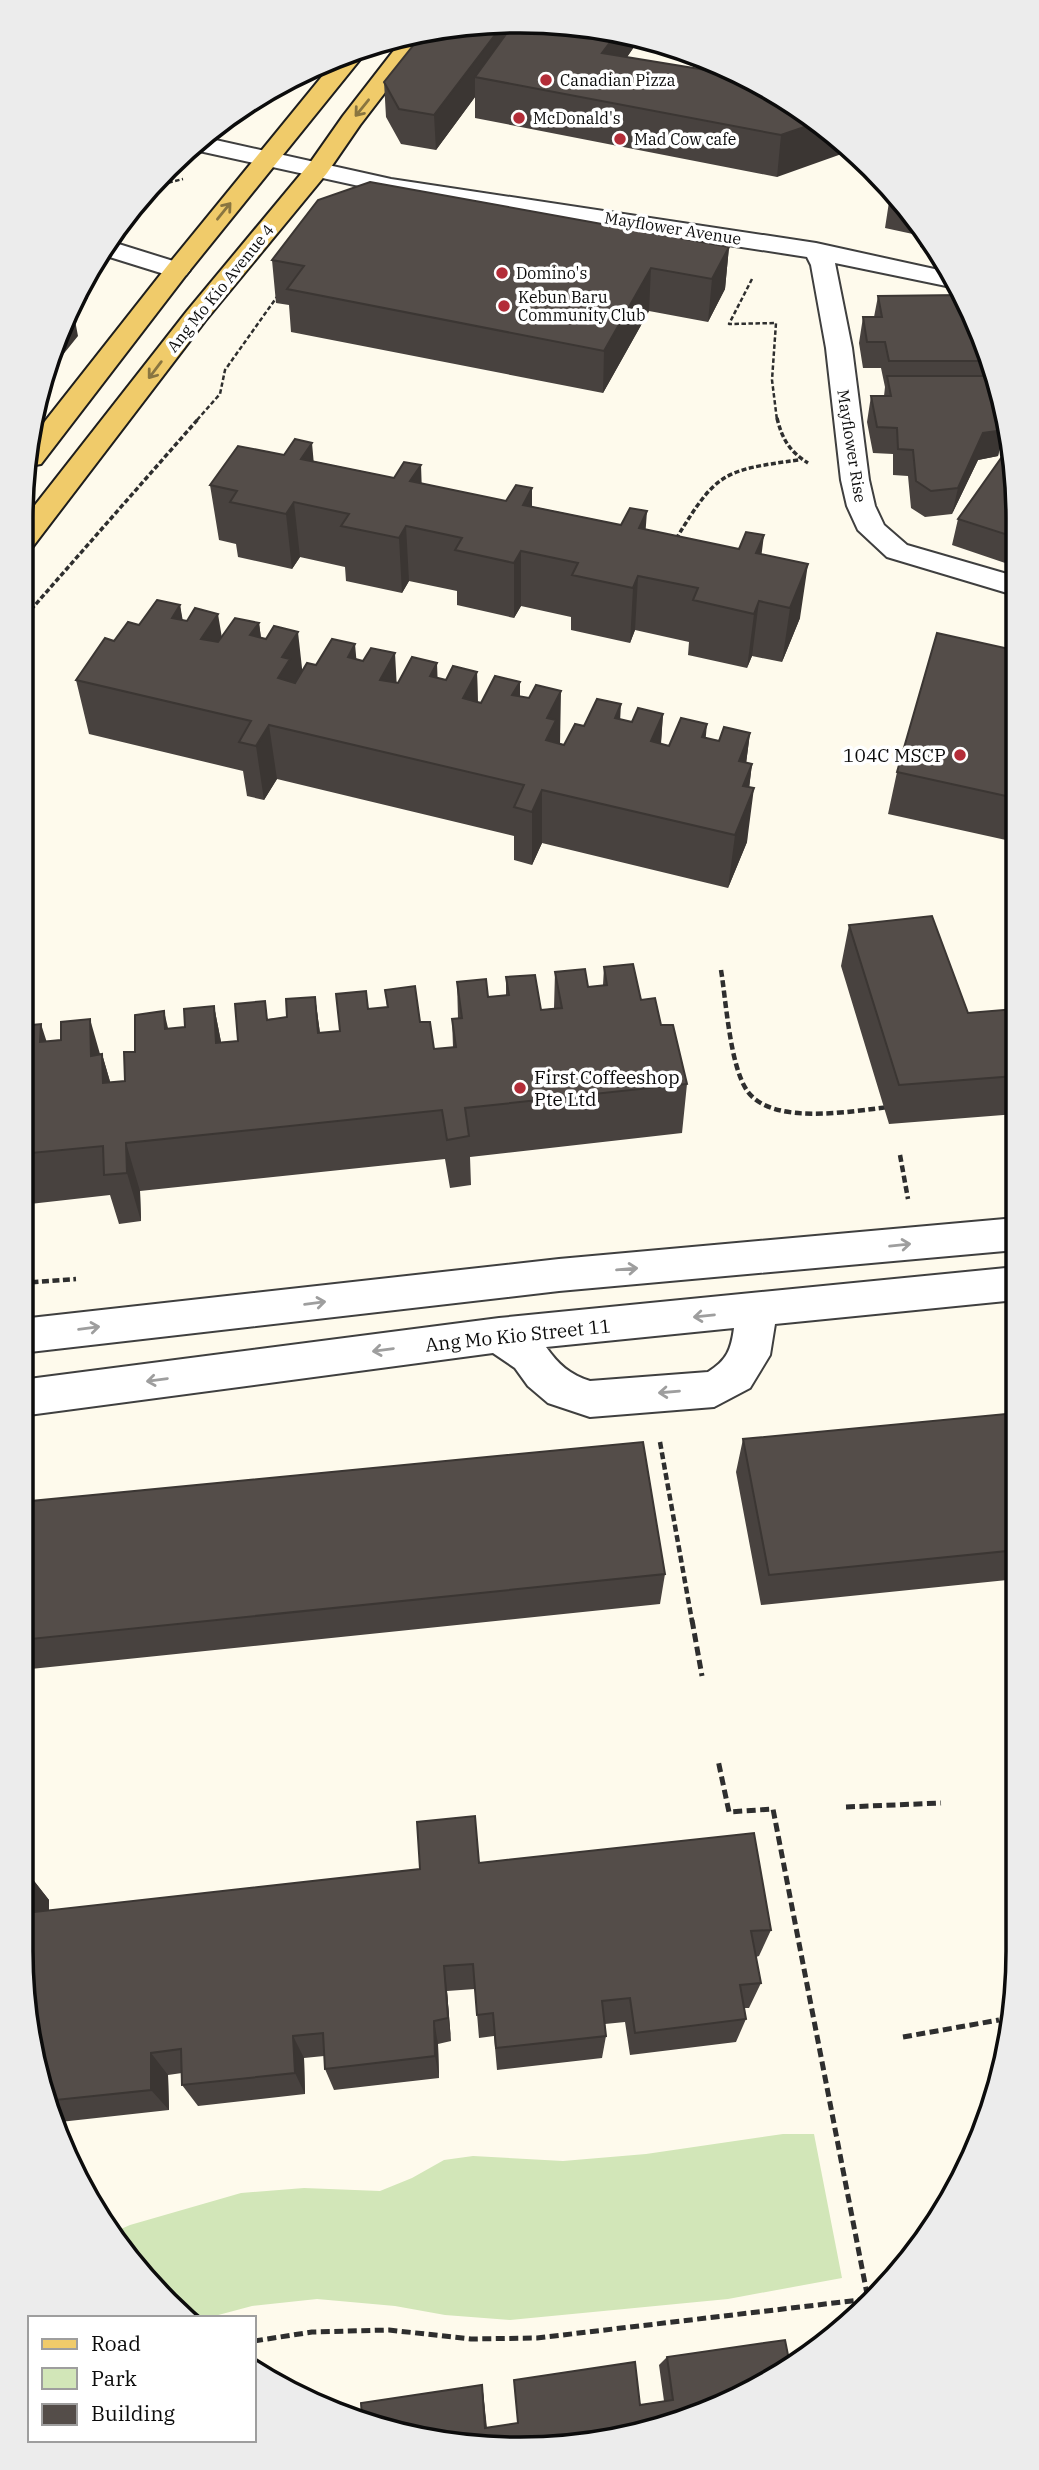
<svg xmlns="http://www.w3.org/2000/svg" width="1039" height="2470" font-family="'IBM Plex Serif',serif">
	<style>
		.green { fill: #d2e6b8 }
		.lines { fill: none; stroke-linecap: round; stroke-linejoin: round }
		.minor-casing { stroke: #3f3f3f; stroke-width: 4 }
		.major-casing { stroke: #1d1d1d; stroke-width: 4 }
		.path-far3 { stroke: #2e2e2e; stroke-width: 2.5; stroke-dasharray: 4.5 2.5; stroke-linecap: butt }
		.path-far2 { stroke: #2e2e2e; stroke-width: 3.5; stroke-dasharray: 5 2.5; stroke-linecap: butt }
		.path-far1 { stroke: #2e2e2e; stroke-width: 4.5; stroke-dasharray: 7 3.5; stroke-linecap: butt }
		.path { stroke: #2e2e2e; stroke-width: 5; stroke-dasharray: 9 4.5; stroke-linecap: butt }
		.minor { fill: #fff; fill-rule: evenodd }
		.major { fill: #f0cb6a; fill-rule: evenodd }
		.wall { fill: #48423f }
		.shaded-wall { fill: #3b3633 }
		.building { fill: #544d49; stroke: #3b3633; stroke-width: 2 }
		.oneway { stroke: #897540 }
		.oneway2 { stroke: #9e9e9e }
		.poi-dot { fill: #b32d38; stroke: #fff; stroke-width: 2.5 }
		.labels { text-anchor: middle; dominant-baseline: central; stroke-width: 7; stroke-linejoin: round; paint-order: stroke }
		.far-poi-label { font-size: 16px; fill: #0c0c0c; stroke: #fff; text-anchor: start }
		.far-street-label { font-size: 16px; fill: #0c0c0c; stroke: #fff }
		.poi-label { font-size: 19px; fill: #0c0c0c; stroke: #fff; text-anchor: end }
		.street-label { font-size: 19px; fill: #0c0c0c; stroke: #fff }
		.rim { fill: none; stroke: #0c0c0c; stroke-width: 3.5 }
	</style>
	<rect width="100%" height="100%" fill="#fefaec"/>
	<!-- green -->
	<path class="green" d="M783,2134H814L842,2278L728,2299L510,2320L445,2315L395,2306L317,2299L252,2306L207,2318H192L144,2279L112,2233L130,2225L241,2193L304,2188L380,2191L412,2178L444,2160L473,2156L563,2161L646,2154Z"/>
	<g class="lines">
		<defs>
			<path id="minor" d="M202,137L391,179L816,243L948,272L956,288L835,263L852,348L869,480L875,506L884,525L907,545L1014,576V595L887,557L858,530L847,506L841,480L826,348L811,265L807,257L391,193L190,149Z
				M109,241L186,265L190,270L186,275L177,278L100,254Z
				M1016,1218V1250L559,1291L21,1353V1319L559,1259Z
				M1016,1267V1300L775,1324L770,1355L750,1388L714,1407L590,1417L548,1403L528,1386L515,1368L493,1353L21,1416V1380L499,1318ZM734,1328C731,1350 727,1360 708,1372L590,1381C570,1375 558,1364 546,1347Z"/>
			<path id="major" d="M428,32L426,39L360,125L327,173L205,321L31,549L21,552V523L187,311L310,163L343,116L405,36Z
				M363,48L365,52L362,57L186,275L41,464L30,466L35,434L168,265L337,58Z"/>
		</defs>
		<!-- minor casing -->
		<use href="#minor" class="minor-casing"/>
		<!-- major casing -->
		<use href="#major" class="major-casing"/>
		<!-- path-far3 -->
		<path class="path-far3" d="M148,188L183,179
			M752,279L729,324L776,323L772,380L777,420
			M197,420L220,394L225,370L279,294"/>
		<!-- path-far2 -->
		<path class="path-far2" d="M777,418C782,439 790,452 808,463
			M676,539C716,473 722,470 799,460
			M21,621L199,418"/>
		<!-- path-far1 -->
		<path class="path-far1" d="M721,970C726,1000 730,1068 748,1092C774,1126 852,1111 889,1107
			M900,1155L908,1199
			M21,1283L76,1279
			M660,1442L692,1621"/>
		<!-- path -->
		<path class="path" d="M692,1620L702,1676
			M846,1807L941,1803
			M903,2037L999,2020
			M254,2341L312,2332L389,2330L471,2339L537,2338L868,2299L773,1809L729,1812L718,1760"/>
		<!-- minor -->
		<use href="#minor" class="minor"/>
		<!-- major -->
		<use href="#major" class="major"/>
	</g>
	<!-- wall -->
	<path class="wall" d="M585,25L680,48L685,50L636,44L627,57L823,124L777,177L475,118V97L436,150L401,144L386,117L384,82Z
		M894,195L915,216L935,250L920,247L922,236L885,228L889,202Z
		M729,247L725,289L708,322L649,311L603,393L291,332L289,305L276,303L272,260Z
		M878,296L988,361L985,376L993,408L1004,430L998,456L978,460L952,514L925,517L911,508L908,476L893,475V454L873,453L867,422L871,396H884L885,387L881,368H863L859,343L863,317H874Z
		M1014,454V566L952,545L958,519Z
		M313,461L762,554L800,618L782,662L752,656L747,668L688,655L689,642L635,630L630,643L571,630V617L521,606L514,618L457,605V591L409,581L402,593L346,581L345,567L300,557L292,569L238,557L236,544L219,540L210,485Z
		M180,605L182,620L222,637L259,623L261,638L302,671L316,665L356,659L397,683L437,678L446,680L477,672L478,702L481,703L520,696L560,743L564,745L584,726L620,719L632,722L663,714L661,744L669,746L706,738L719,741L750,733L746,763L752,764L749,787L747,842L728,888L542,843L532,865L514,860V836L277,779L264,800L247,796L243,771L89,734L76,680L114,641L139,625Z
		M1014,650L1015,842L888,814L897,772Z
		M849,925L968,1013L1015,1009L1016,1114L889,1124L841,966Z
		M604,967L641,1000L661,1025L687,1084L682,1133L470,1157L471,1185L450,1188L445,1159L140,1191L141,1221L119,1224L110,1195L21,1205V1026L46,1042L102,1054L110,1082L125,1081L135,1052L168,1029L185,1027L214,1006L221,1042L238,1041L268,1019L287,1017L315,997L320,1033L340,1031L368,1009L387,1007L385,990L420,1022L434,1049L453,1047L452,1019L458,1018L457,982L488,997L506,995V977L541,1010L554,1008L555,972L588,987L603,985Z
		M1016,1413L1017,1579L761,1605L736,1472L743,1439Z
		M21,1502L665,1574L660,1604L21,1670Z
		M479,1863L771,1930L759,1956L756,1957L761,1983L749,2008H744L746,2019L736,2042L630,2055L625,2022L605,2024L606,2036L602,2058L497,2070L494,2036L479,2038L475,1989L447,1991L451,2041L438,2044L439,2078L334,2090L325,2069L324,2056L304,2058L305,2094L198,2106L182,2085V2073L168,2075L169,2110L60,2122L48,2111L21,1950L27,1872L49,1900V1911Z
		M667,2357L790,2365L616,2440H423L482,2385L483,2392L487,2428L664,2401L659,2365Z"/>
	<!-- shaded-wall -->
	<path class="shaded-wall" d="M504,23H523L475,77V97L436,150L434,115Z
		M617,33L636,37V44L601,95L602,53Z
		M819,122L823,124L850,151L777,177L781,135Z
		M729,247L725,289L708,322L712,279Z
		M651,268L649,311L603,393L604,351Z
		M84,279L88,298L74,315L78,336L45,377L48,359Z
		M1004,430L998,456L978,460L952,514L958,488L983,433Z
		M312,443L317,498L301,459Z
		M421,465L423,520L410,481Z
		M532,488V543L523,505Z
		M294,502L300,557L292,569L286,514Z
		M647,511L643,566L638,577L635,630L630,643L633,588L639,528Z
		M406,526L409,581L402,593L399,538Z
		M764,535L757,590L756,553Z
		M521,551V606L514,618V563Z
		M808,564L800,618L782,662L790,608Z
		M759,601L752,656L747,668L754,614Z
		M180,605L190,660L172,618Z
		M218,614L227,668L201,639Z
		M259,623L266,677L250,635Z
		M298,632L304,686L278,678L282,657Z
		M355,644L360,699L348,657Z
		M395,653L398,708L380,680Z
		M437,663L439,717L430,676Z
		M477,672L478,727L463,698Z
		M520,682V736L512,695Z
		M561,691L560,745L546,740L547,718Z
		M621,704L618,758L615,718Z
		M663,714L659,768L651,741Z
		M707,724L702,778V737Z
		M269,725L277,779L264,800L256,746Z
		M750,733L743,787L739,761Z
		M752,764L747,806L754,788L747,842L728,888L735,835L743,786Z
		M542,790V843L532,865V812Z
		M315,997L322,1048L318,1033Z
		M214,1006L224,1057L216,1043Z
		M164,1011L176,1062L165,1029Z
		M90,1019L102,1061V1054L117,1105L105,1093L91,1056Z
		M41,1024L57,1074L40,1042Z
		M126,1143L140,1191L141,1221L127,1173Z
		M27,1872L49,1900L48,1940L26,1913Z
		M444,1966L447,1991L451,2041L448,2018Z
		M434,2021L438,2044L439,2078L435,2056Z
		M293,2036L304,2058L305,2094L295,2073Z
		M151,2053L168,2075L169,2110L151,2090Z
		M482,2385L483,2392L487,2433L485,2428Z"/>
	<!-- building -->
	<path class="building" d="M487,22L504,23L434,115L399,109L384,82L424,32Z
		M514,23L585,25L617,33L602,53L730,74L819,122L781,135L475,77Z
		M370,182L729,247L712,279L651,268L604,351L287,289L304,266L272,260L318,200Z
		M894,195L904,205L889,202Z
		M961,295L979,328L988,361H889L885,342H867L863,317H882L878,296Z
		M887,376H986L993,408L1002,412L1005,420L1004,430L983,433L958,488L931,491L916,481L913,450L898,449L897,428L877,427L871,396H891Z
		M295,439L312,443L301,459L394,478L404,462L421,465L410,481L506,501L516,485L532,488L523,505L621,525L630,508L647,511L639,528L739,549L746,532L764,535L756,553L808,564L790,608L759,601L754,614L693,600L698,588L638,576L633,588L572,575L578,563L521,551L514,563L455,550L462,538L406,526L399,538L341,526L349,514L294,502L286,514L230,502L237,491L210,485L238,446L284,455Z
		M1011,444L1014,454V537L958,519Z
		M157,600L180,605L172,618L187,621L195,608L218,614L201,639L218,642L235,618L259,623L250,635L266,639L274,626L298,632L282,657L290,659L278,678L295,683L307,663L316,665L332,639L355,644L348,657L363,661L371,648L395,653L380,680L398,683L412,657L437,663L430,676L446,680L453,666L477,672L463,698L481,703L495,676L520,682L512,695L529,698L536,685L561,691L547,718L556,720L546,740L564,745L575,724L584,726L597,699L621,704L615,718L632,722L638,708L663,714L651,741L669,746L681,718L707,724L702,737L719,741L724,727L750,733L739,761L752,764L743,786L754,788L735,835L542,790L532,812L514,807L524,785L269,725L256,746L239,742L251,721L76,680L105,638L114,641L128,622L139,625Z
		M937,633L1014,650L1015,798L897,772Z
		M932,916L968,1013L1015,1009V1076L899,1085L849,925Z
		M633,964L641,1000L655,998L661,1025H673L687,1084L465,1108L469,1136L447,1140L442,1110L126,1143L127,1173L104,1175L103,1146L21,1154V1026L41,1024L40,1042L61,1040V1022L90,1019L91,1056L102,1054L103,1083L125,1081L124,1052H135V1015L164,1011L165,1029L185,1027L184,1009L214,1006L216,1043L238,1041L235,1004L265,1001L267,1020L287,1017L286,999L315,997L318,1033L340,1031L336,994L366,991L368,1009L388,1007L385,990L415,986L420,1022H430L434,1049L456,1047L452,1019L462,1018L457,982L486,979L488,997L509,995L506,977L535,975L541,1010L562,1008L555,972L585,969L588,987L607,985L604,967Z
		M1016,1413L1017,1550L769,1575L743,1439Z
		M643,1442L665,1574L21,1640V1502Z
		M475,1816L479,1863L754,1833L771,1930L751,1931L761,1983L740,1985L746,2019L635,2033L630,1998L602,2001L606,2036L496,2048L493,2013L477,2015L473,1964L444,1966L448,2018L434,2021L435,2056L325,2069L323,2033L293,2036L295,2073L182,2085L181,2049L151,2053V2090L46,2101L21,1950V1872H27L26,1913L420,1869L417,1822Z
		M785,2340L790,2365L768,2382L616,2440L519,2449L423,2440L362,2417L361,2403L482,2385L485,2428L518,2423L514,2380L635,2362L640,2405L673,2400L667,2357Z"/>
	<!-- one-way arrows -->
	<defs><path id="oneway-shaft" d="M-6 0H5M1.5-3L5.5 0L1.5 3" fill="none" stroke-width="1.6" stroke-linecap="round" stroke-linejoin="round" transform="scale(1.75)"/></defs>
	<g class="oneway">
		<use href="#oneway-shaft" transform="translate(362 108) rotate(129)"/>
		<use href="#oneway-shaft" transform="translate(224 211) rotate(-51)"/>
		<use href="#oneway-shaft" transform="translate(155 370) rotate(127)"/>
	</g>
	<g class="oneway2">
		<use href="#oneway-shaft" transform="translate(900 1245) rotate(-6)"/>
		<use href="#oneway-shaft" transform="translate(627 1269) rotate(-5)"/>
		<use href="#oneway-shaft" transform="translate(315 1303) rotate(-7)"/>
		<use href="#oneway-shaft" transform="translate(704 1316) rotate(174)"/>
		<use href="#oneway-shaft" transform="translate(89 1328) rotate(-7)"/>
		<use href="#oneway-shaft" transform="translate(383 1350) rotate(172)"/>
		<use href="#oneway-shaft" transform="translate(157 1380) rotate(172)"/>
		<use href="#oneway-shaft" transform="translate(669 1392) rotate(175)"/>
	</g>
	<!-- markers -->
	<g class="poi-dot">
		<circle cx="546" cy="80" r="7"/>
		<circle cx="519" cy="118" r="7"/>
		<circle cx="620" cy="139" r="7"/>
		<circle cx="502" cy="273" r="7"/>
		<circle cx="504" cy="306" r="7"/>
		<circle cx="960" cy="755" r="7"/>
		<circle cx="520" cy="1088" r="7"/>
	</g>
	<g class="labels">
		<!-- far-poi labels -->
		<g class="far-poi-label">
			<text x="560" y="80">Canadian Pizza</text>
			<text x="533" y="118">McDonald's</text>
			<text x="634" y="139">Mad Cow cafe</text>
			<text x="516" y="273">Domino's</text>
			<text x="518" y="297">Kebun Baru<tspan x="518" dy="18">Community Club</tspan></text>
		</g>
		<!-- far-street labels -->
		<g class="far-street-label">
			<text transform="translate(673 228) rotate(9)">Mayflower Avenue</text>
			<text transform="translate(220 288) rotate(-51)">Ang Mo Kio Avenue 4</text>
			<text transform="translate(852 446) rotate(81)">Mayflower Rise</text>
		</g>
		<!-- poi labels -->
		<g class="poi-label">
			<text x="946" y="755">104C MSCP</text>
			<text x="534" y="1077" text-anchor="start">First Coffeeshop<tspan x="534" dy="22">Pte Ltd</tspan></text>
		</g>
		<!-- street labels -->
		<g class="street-label">
			<text transform="translate(518 1335) rotate(-6)">Ang Mo Kio Street 11</text>
		</g>
	</g>
	<!-- crop -->
	<path d="M0 0H1039V2470H0ZM519 33H520A486 486 0 0 1 1006 519V1951A486 486 0 0 1 520 2437H519A486 486 0 0 1 33 1951V519A486 486 0 0 1 519 33Z" fill="#ececec" fill-rule="evenodd"/>
	<path class="rim" d="M519 33H520A486 486 0 0 1 1006 519V1951A486 486 0 0 1 520 2437H519A486 486 0 0 1 33 1951V519A486 486 0 0 1 519 33Z"/>
	<!-- legend -->
	<rect x="28" y="2316" width="228" height="126" fill="#ffffff" stroke="#9e9e9e" stroke-width="2"/>
	<rect x="42" y="2339" width="35" height="10" fill="#f0cb6a" stroke="#9e9e9e" stroke-width="2"/>
	<text x="91" y="2351" font-size="21" fill="#0c0c0c">Road</text>
	<rect x="42" y="2368" width="35" height="21" fill="#d2e6b8" stroke="#9e9e9e" stroke-width="2"/>
	<text x="91" y="2386" font-size="21" fill="#0c0c0c">Park</text>
	<rect x="42" y="2404" width="35" height="21" fill="#544d49" stroke="#9e9e9e" stroke-width="2"/>
	<text x="91" y="2421" font-size="21" fill="#0c0c0c">Building</text>
</svg>
